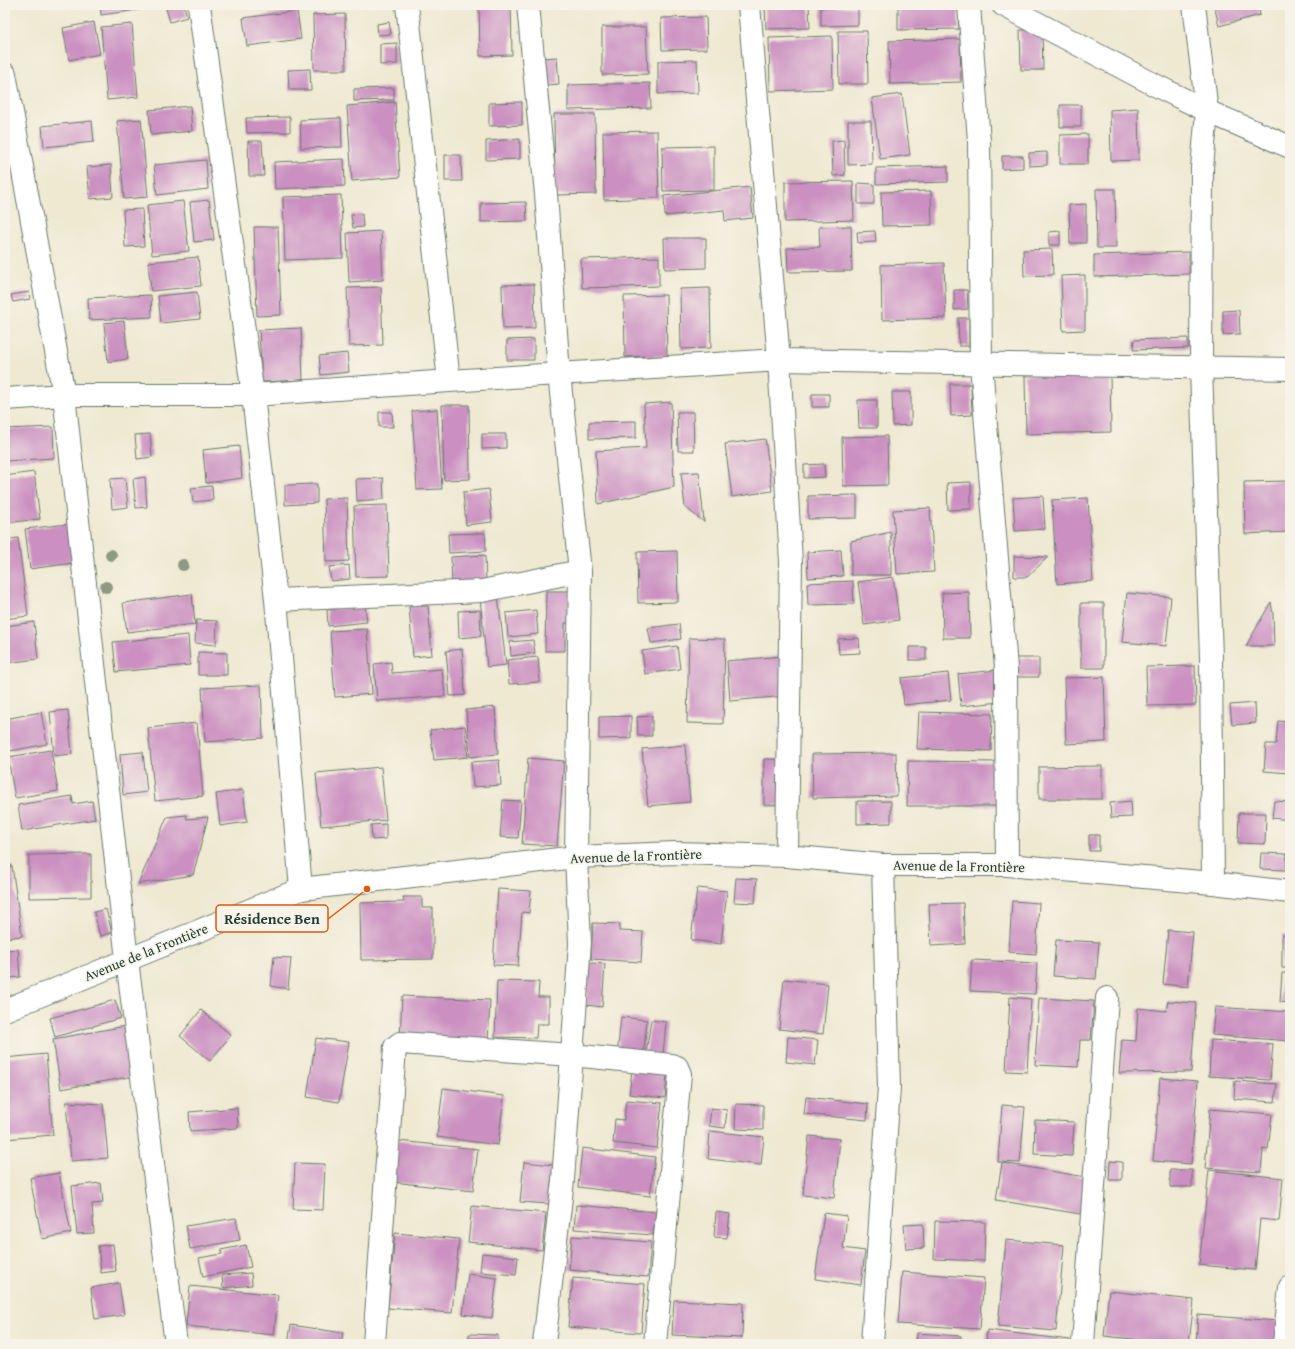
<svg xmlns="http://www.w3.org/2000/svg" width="1295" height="1349" font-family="'Gentium Book Plus',serif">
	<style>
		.building { fill: #cb90c1 }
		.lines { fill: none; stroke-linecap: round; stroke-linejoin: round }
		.street-casing { stroke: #68796b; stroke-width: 24 }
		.secondary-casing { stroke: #68796b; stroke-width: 24 }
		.street { stroke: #fff; stroke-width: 22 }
		.secondary { stroke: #fff; stroke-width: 22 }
		.tree { fill: #8d9a82 }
		.labels { text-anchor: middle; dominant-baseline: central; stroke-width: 3.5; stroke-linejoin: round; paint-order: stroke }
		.street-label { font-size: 14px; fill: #1f3d34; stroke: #f7f3e8 }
		.leader { fill: none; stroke: #de580e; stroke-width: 1.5 }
		.callout-dot { fill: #de580e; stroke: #f7f3e8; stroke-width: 1.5 }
		.callout { fill: #f7f3e8; stroke: #de580e; stroke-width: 1.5 }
		.callout-label { font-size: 15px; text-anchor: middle; font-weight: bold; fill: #1f3d34 }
	</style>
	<rect width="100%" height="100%" fill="#f7f3e8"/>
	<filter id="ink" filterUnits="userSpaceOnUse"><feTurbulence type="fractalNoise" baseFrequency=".025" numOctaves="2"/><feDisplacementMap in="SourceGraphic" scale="8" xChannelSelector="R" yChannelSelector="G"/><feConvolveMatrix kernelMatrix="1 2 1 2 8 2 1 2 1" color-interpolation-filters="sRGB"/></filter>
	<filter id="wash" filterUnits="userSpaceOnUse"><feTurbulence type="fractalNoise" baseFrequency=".012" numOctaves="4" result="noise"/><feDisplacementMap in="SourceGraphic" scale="16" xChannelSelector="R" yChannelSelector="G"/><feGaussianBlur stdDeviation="0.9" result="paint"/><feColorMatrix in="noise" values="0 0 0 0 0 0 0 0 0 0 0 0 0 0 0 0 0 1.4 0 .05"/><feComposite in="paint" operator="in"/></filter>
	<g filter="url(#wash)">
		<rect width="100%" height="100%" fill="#efe9d2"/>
		<g id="blocks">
			<!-- building -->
			<path class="building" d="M100,5H144V9L101,15Z
				M165,5H184L187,17L170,22Z
				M479,5H511L512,55L480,56Z
				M765,5H809L810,28L766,29Z
				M898,5H958L959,29L898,30Z
				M1214,5H1258L1260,15L1219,26Z
				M821,7H858V25L821,26Z
				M297,11L301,39L247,46L243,18Z
				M345,14L346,70H314L313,15Z
				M706,17L707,49L662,50L661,18Z
				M94,22L100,54L69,60L63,28Z
				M389,22L391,34L378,35L377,24Z
				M132,24L138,97L107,100L101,27Z
				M602,27H646L648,74L602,75Z
				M1020,30H1042L1043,70H1021Z
				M838,31H867L868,84H839Z
				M832,36L833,89L770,91L769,38Z
				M960,39L961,82L890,84L889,41Z
				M397,43V64L380,65V44Z
				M557,57L559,84L547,85L544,58Z
				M697,60L698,93L658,94V61Z
				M310,69L311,90H289L288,70Z
				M650,83L651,108L568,110V85Z
				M394,88V100L354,101V89Z
				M902,94L910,155L880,159L872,98Z
				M395,102L400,177L352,181L347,106Z
				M522,102V125L489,126V103Z
				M1060,105H1081V127H1060Z
				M190,106L192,131L151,135L149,110Z
				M1138,108L1139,160L1111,161L1110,110Z
				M554,114H595L596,194L555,195Z
				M290,117V132L247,133L246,118Z
				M341,118L342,147L301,148L300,120Z
				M141,119L148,197L124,199L117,121Z
				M92,121L94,142L44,147L42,126Z
				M848,121H871L872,164L848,165Z
				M657,131L659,198L604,200L603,132Z
				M1088,134V164H1060V135Z
				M520,139V159L486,160V141Z
				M844,140L845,175L833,176L832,141Z
				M248,141H262L264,176H249Z
				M714,146V190L663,191L662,147Z
				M1047,152V165L1029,166V153Z
				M445,155H461L462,181H445Z
				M1002,156H1023V168L1002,169Z
				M344,159L345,186L275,189L274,162Z
				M206,160L208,189L157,195L154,165Z
				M111,165L113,197L90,199L87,167Z
				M948,166V182L876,184V168Z
				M853,181L854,220L785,222V182Z
				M858,183L874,184V204H858Z
				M750,187L753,218L725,221L724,210L665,216L664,196Z
				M1096,189H1115L1116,248H1097Z
				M931,191L932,225L882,226L881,192Z
				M341,195L343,258L285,260L283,197Z
				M209,200L214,240L194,242L190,202Z
				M183,201L189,251L152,255L147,205Z
				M526,202L527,221L481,222V203Z
				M1086,204V243H1070L1069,205Z
				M142,209L144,246L125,247L123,210Z
				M362,214L363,227L353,228L351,215Z
				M851,226L852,271L788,272L787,248L820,247L819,227Z
				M254,227H278L281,315L257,316Z
				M381,231L383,280L349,282L347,233Z
				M875,231L876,242L858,243L857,232Z
				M1060,231V245H1049V232Z
				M664,238H706V268L665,269Z
				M1052,249L1053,275L1024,276L1023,250Z
				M1189,252V274L1094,277V255Z
				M198,257L201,286L151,291L148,262Z
				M659,257V286L582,288L581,259Z
				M944,263L946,318L882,320L881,265Z
				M1085,275V330L1063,331L1061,276Z
				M534,284L535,328L503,329L502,285Z
				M381,287L383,345L349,346L347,288Z
				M710,288L711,348L681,349L680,289Z
				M954,290H967L968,309L954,310Z
				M29,292L30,299L13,302L11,295Z
				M197,292L200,319L161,323L158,296Z
				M151,295L152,317L89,320L88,298Z
				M666,295L667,356L625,357L624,296Z
				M1239,310L1240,334L1223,335V311Z
				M958,318H969V346H959Z
				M124,321L128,359L108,362L104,323Z
				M301,328L303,380L262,382L259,330Z
				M1188,338V348L1133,350L1134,340Z
				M534,339V360H507V340Z
				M347,353L349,372L321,375L319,356Z
				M1110,373L1111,432L1026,434L1025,375Z
				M950,384H971L972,415L951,416Z
				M892,392H911V425L893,426Z
				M812,394H829V407H812Z
				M858,400H877V428H859Z
				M671,402L674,487L598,504L596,451L646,448L644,404Z
				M442,405H469L470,479L444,480Z
				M437,409L442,489L417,490L412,411Z
				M379,412H392L393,427H379Z
				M677,412H693L694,451H678Z
				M636,421V438L589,439V422Z
				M53,427L54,458L5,461V429Z
				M150,434L152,457L137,459L135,435Z
				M482,434H506V448L482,449Z
				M887,436L888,485L843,486L842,437Z
				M765,439L772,491L732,497L725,444Z
				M239,446L242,478L206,483L203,450Z
				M824,464L825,477L804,478V465Z
				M34,472L40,519L5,523V476Z
				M699,472L704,522L685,507L681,473Z
				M145,477L147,507L136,508L133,479Z
				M125,478L128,507L112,509L110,479Z
				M383,478L384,499L357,501L356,479Z
				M1287,481L1289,532L1245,534L1244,482Z
				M971,482V509L948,510L947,483Z
				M317,484V503L285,505V485Z
				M212,486L213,500L193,502L191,488Z
				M489,489L492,522L466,525L463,492Z
				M857,495V518L808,519V496Z
				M1043,496L1045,529L1015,531L1013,498Z
				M347,498L349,561L326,562L324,499Z
				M1088,498L1093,581L1057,584L1052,500Z
				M387,505L389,576L356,577L354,506Z
				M930,508L934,572L897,574L893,510Z
				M68,524L73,563L30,569L25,529Z
				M891,532V575H851V541Z
				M485,533L486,551L449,553L448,534Z
				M18,538L28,616L5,619V540Z
				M841,550L843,576L808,578L807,552Z
				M677,551L678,602L638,603L637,552Z
				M485,555L486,585L452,587L451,557Z
				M1014,556L1048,557L1027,577H1014Z
				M349,565L350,579L331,581L329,567Z
				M893,577L899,620L864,625L858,582Z
				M853,581L854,604L808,605L807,583Z
				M546,591H570L569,623H565V651H545Z
				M969,592L970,638H943L942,593Z
				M1127,593L1171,597L1166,646L1122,642Z
				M192,594L195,624L127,632L123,603Z
				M498,596L506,665L487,667L480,598Z
				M1271,602L1273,614L1274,646H1246Z
				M1081,603H1104V668H1081Z
				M365,606L367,622L328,626L327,610Z
				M428,606L432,655L413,657L409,607Z
				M480,610L481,636L459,638L458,611Z
				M536,610L538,634L508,637L506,613Z
				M196,620L217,621L216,645L195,643Z
				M34,622L38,659L5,663V626Z
				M679,624L681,639L651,643L648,628Z
				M367,629L372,694L335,697L330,631Z
				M188,635L190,665L116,672L113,642Z
				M689,638L725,639L723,724L687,723Z
				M859,638L860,653L839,654L838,639Z
				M533,640L535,653L511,656L510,642Z
				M677,646L680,669L645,674L642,651Z
				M909,647H926V660H909Z
				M462,649L465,695L450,696L446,651Z
				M198,652L227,653V675H198Z
				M782,656L786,696L730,701L727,661Z
				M538,657L540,682L509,684L507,660Z
				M1015,658H1039V677H1016Z
				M391,662L392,673L442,669L445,696L377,701L374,664Z
				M1195,666L1196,705L1147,706L1146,667Z
				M998,670L1001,702L961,706L958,674Z
				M948,673L951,700L904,705L901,678Z
				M1104,677L1106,742L1066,744L1064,678Z
				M261,685L263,738L205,742L202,688Z
				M1255,703L1256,723L1232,725L1230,705Z
				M495,707L498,754L470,757L466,710Z
				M68,710L72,754L54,756L50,712Z
				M41,712L47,744L10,751L5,726V719Z
				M919,712L992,714L991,751L917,749Z
				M631,716V738L599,739V717Z
				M652,716V736H638L637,717Z
				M1278,721L1290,722V773L1264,771L1266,744H1276Z
				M197,723L203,796L155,801L148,728Z
				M465,726L468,757L434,760L430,730Z
				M685,745L690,802L648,806L642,749Z
				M51,750L58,791L15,798L8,757Z
				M143,752L147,792L123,795L120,754Z
				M896,753L897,796L813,798L812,754Z
				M528,758L564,761L557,846L522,844Z
				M764,759H783L782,805H764Z
				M499,760L501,785L473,787L471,762Z
				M908,761L1000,762L999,806H907Z
				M1102,766V799H1039V767Z
				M381,767L386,820L321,826L316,773Z
				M243,790L247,822L220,826L216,794Z
				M72,796L73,804L92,801L95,819L22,831L18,805Z
				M503,800L521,801L518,838L500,837Z
				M857,801H891V823L857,824Z
				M1131,801L1132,817L1111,818L1110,803Z
				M1274,801L1290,802V820L1272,818Z
				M1239,813H1266L1265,844L1238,843Z
				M186,815L187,819L208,817L193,875L138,884L167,817Z
				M386,824V839L372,840L371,825Z
				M1089,835H1099V851H1089Z
				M1261,853L1287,854L1286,870L1260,869Z
				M91,854V897L29,898V855Z
				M12,866L22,936L5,938V867Z
				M736,878L757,879L755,903L734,902Z
				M697,888L727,891L721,944L691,940Z
				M498,889L531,891L529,913L522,912L518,966L493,965Z
				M403,897H422V908H433V959L361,960L360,903L404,902Z
				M1012,901L1039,903L1036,954L1009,952Z
				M963,903L965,944L931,946L929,904Z
				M106,909L112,933L100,936L94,912Z
				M593,923L620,924L619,931L643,932L641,962L591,959Z
				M1168,930L1193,932L1188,987L1163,984Z
				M1282,935H1290V968H1282Z
				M1056,940L1099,942L1096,979L1053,976Z
				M18,949L20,977L5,978V950Z
				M274,957L291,958L288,989L271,986Z
				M972,960L1037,963L1035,994L970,991Z
				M590,963L605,964L602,1007L586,1005Z
				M1282,973H1290V1003L1280,1002Z
				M784,979L828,984L823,1034L779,1029Z
				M497,981L539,982L538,997H549V1024H537L536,1038L495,1037Z
				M402,996L490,1000L488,1042L400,1038Z
				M1010,997L1031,999L1027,1072L1006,1071Z
				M1039,998L1094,1001L1091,1040H1080L1078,1067L1035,1065Z
				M115,1000L121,1018L55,1037L50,1018Z
				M1168,1001L1196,1003L1191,1072L1119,1073L1122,1040L1136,1041L1138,1008L1166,1011Z
				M1215,1007L1290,1012V1041L1212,1035Z
				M201,1010L231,1035L210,1061L180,1036Z
				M621,1017L647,1020L643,1059L617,1057Z
				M651,1020L666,1022L663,1055L646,1053Z
				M126,1026L135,1076L61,1089L53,1039Z
				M788,1037L818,1040L815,1065L786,1062Z
				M316,1038L349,1042L339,1102L307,1097Z
				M1211,1040L1273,1044L1270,1080L1209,1076Z
				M46,1054L53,1135L5,1139V1058Z
				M632,1071L667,1074L665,1098L629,1094Z
				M1160,1078L1198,1081L1191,1164L1153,1161Z
				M1235,1081L1277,1084L1275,1102L1234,1099Z
				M443,1088L504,1096L498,1145L437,1137Z
				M806,1097L868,1104L867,1120L804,1114Z
				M626,1100L662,1103L657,1148L613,1143L615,1119L624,1120Z
				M66,1102L103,1104L108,1158L71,1161Z
				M736,1104L763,1105V1130L735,1129Z
				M1002,1105L1025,1107L1020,1163L998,1162Z
				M237,1108L238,1128L190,1131L189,1112Z
				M711,1108L727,1110L725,1128L709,1126Z
				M1210,1109L1272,1114L1268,1150L1263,1149L1261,1172L1205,1168Z
				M1035,1120L1074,1122L1072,1156L1034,1154Z
				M710,1131L764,1137L761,1165L708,1159Z
				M809,1136L840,1139L834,1198L803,1195Z
				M398,1141L478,1149L473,1191L393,1182Z
				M582,1148L655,1157L650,1196L578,1187Z
				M1110,1161L1122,1162V1180H1109Z
				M524,1162L553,1165L549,1204L520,1202Z
				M295,1163L325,1164L323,1210L293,1209Z
				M1002,1163L1092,1178L1086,1215L996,1200Z
				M1170,1170H1192V1187H1170Z
				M1209,1170L1283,1178L1279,1221L1260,1219L1255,1270L1199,1265Z
				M59,1173L71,1233L42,1239L30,1178Z
				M101,1183L103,1203L92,1204L94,1233L77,1234L72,1186Z
				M576,1205L656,1212L653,1235L574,1229Z
				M472,1206L546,1213L542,1250L468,1242Z
				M716,1212L730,1214L727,1238L714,1237Z
				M824,1213L847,1216L843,1248L865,1251L861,1285L815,1279Z
				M236,1218L240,1240L190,1249L186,1226Z
				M935,1221L985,1222L984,1261L934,1259Z
				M923,1224L924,1248L906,1249L904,1225Z
				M395,1233L459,1239L452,1313L388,1308Z
				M572,1236L651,1242L648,1277L569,1270Z
				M1006,1240L1064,1245L1056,1331L998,1326Z
				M113,1244L116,1271L101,1273L98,1246Z
				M246,1245L251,1267L203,1277L199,1258L222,1254L221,1250Z
				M482,1253L518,1257L516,1275L480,1272Z
				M902,1272L984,1278L980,1329L898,1324Z
				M251,1273L252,1285L223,1288L222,1275Z
				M468,1274L497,1278L492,1318L463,1314Z
				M573,1278L645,1284L641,1333L568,1327Z
				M119,1283L124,1315L95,1319L91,1288Z
				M190,1286L278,1295L274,1335L186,1326Z
				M1109,1291L1194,1300L1189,1344H1178L1104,1336Z
				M674,1300L743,1303L742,1338L672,1335Z
				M1198,1315L1278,1321L1276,1344H1196Z
				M291,1325L343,1333L341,1344H288Z
				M987,1330L1070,1340L1069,1344H986Z
				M917,1333L961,1336V1344H916Z
				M469,1334L498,1335V1344H468Z"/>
		</g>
	</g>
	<g filter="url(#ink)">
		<use href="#blocks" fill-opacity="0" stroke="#68796b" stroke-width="1"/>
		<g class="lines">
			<defs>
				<path id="street" d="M199,5L253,395L276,600L301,889
					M407,5L449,381
					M528,5L546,194L559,374L580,571L576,857L580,943L563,1180L544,1344
					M749,5L779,360L791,562L787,856
					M969,5L979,142L981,364L1006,668L1007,865
					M1003,5L1155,85L1207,111L1290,147
					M1194,5L1207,111L1202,168L1201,368L1211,658L1213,883
					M5,74L64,395L127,960L176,1344
					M5,399L64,395H253L449,381L779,360L1290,369
					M276,600L482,591L580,571
					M374,1344L395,1047L400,1043L572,1055L671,1065L677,1067L680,1074L655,1344
					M872,1344L889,1087L883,865
					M1083,1344L1107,998
					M1284,1344L1290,1287"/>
				<path id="secondary" d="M5,1010L301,889L576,857L675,853L787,856L883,865H1007L1213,883L1290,892"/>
			</defs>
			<!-- street casing -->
			<use href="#street" class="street-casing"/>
			<!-- secondary casing -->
			<use href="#secondary" class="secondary-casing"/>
			<!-- street -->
			<use href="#street" class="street"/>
			<!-- secondary -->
			<use href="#secondary" class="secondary"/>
		</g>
		<!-- trees -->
		<g class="tree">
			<circle cx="111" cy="555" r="6"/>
			<circle cx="183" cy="565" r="6"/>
			<circle cx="106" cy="587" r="6"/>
		</g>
	</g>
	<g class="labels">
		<!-- street labels -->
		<g class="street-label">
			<text transform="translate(636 856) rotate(-2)">Avenue de la Frontière</text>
			<text transform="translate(959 866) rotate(1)">Avenue de la Frontière</text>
			<text transform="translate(146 952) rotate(-22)">Avenue de la Frontière</text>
		</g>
	</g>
	<!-- callouts -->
	<path class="leader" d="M367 889L328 919"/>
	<circle class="callout-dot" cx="367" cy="889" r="4"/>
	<rect class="callout" x="216" y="905" width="112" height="27" rx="4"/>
	<g class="callout-label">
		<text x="272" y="924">Résidence Ben</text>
	</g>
	<!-- margin -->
	<rect width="1295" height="1349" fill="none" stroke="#f7f3e8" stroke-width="20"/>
</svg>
